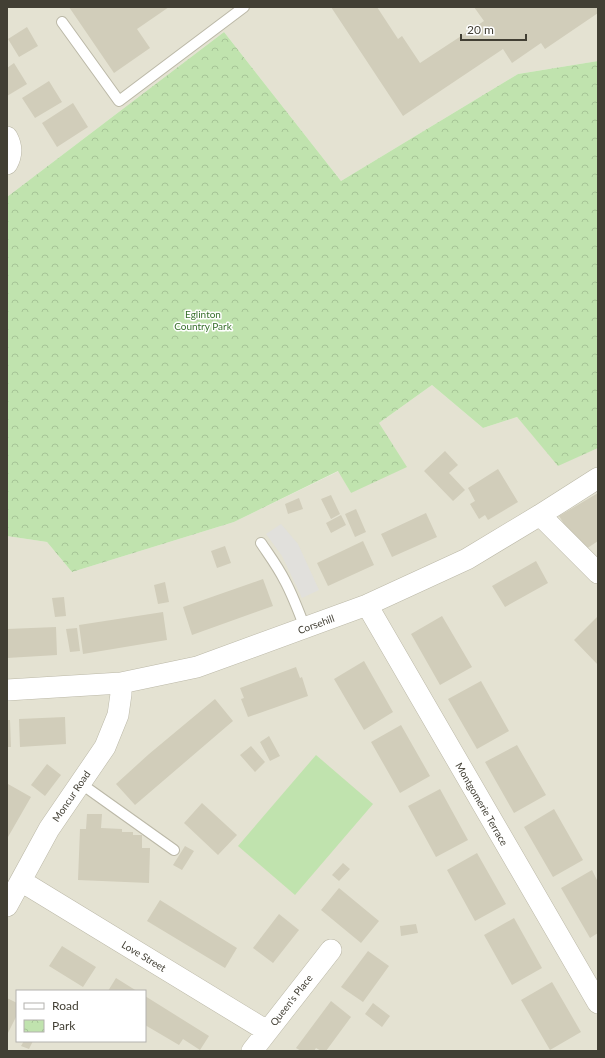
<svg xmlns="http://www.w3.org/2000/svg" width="605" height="1058" font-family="Lato,sans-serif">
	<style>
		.residential { fill: #e4e2d2; fill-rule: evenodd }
		.park { fill: url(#park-crowns) }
		.garden { fill: #c0e3ae }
		.parking { fill: #e1e0dc }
		.building { fill: #d1cdba }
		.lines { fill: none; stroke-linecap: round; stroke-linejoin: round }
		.service-casing { stroke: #bbb8a7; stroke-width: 12 }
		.minor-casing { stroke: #bbb8a7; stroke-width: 22 }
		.service { stroke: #fff; stroke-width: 10 }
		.minor { stroke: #fff; stroke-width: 21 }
		.labels { text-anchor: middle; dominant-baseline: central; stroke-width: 3; stroke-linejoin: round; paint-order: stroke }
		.park-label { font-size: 10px; fill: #376f2c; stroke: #fff }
		.street-label { font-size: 10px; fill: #423f34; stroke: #fff }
	</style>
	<defs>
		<pattern id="park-crowns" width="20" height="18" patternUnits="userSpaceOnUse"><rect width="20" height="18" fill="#c0e3ae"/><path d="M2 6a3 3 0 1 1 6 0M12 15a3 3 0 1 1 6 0" fill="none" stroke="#a6c496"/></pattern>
	</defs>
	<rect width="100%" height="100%" fill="#f0efe3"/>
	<!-- residential -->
	<path class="residential" d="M7,7H598V61L518,74L341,181L224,32L7,197Z
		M432,385L483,428L517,417L558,465L598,448V1051H7V536L47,542L72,572L234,522L339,471L351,493L379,423ZM17,991H145V1041H17Z"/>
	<!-- park -->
	<path class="park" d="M224,32L341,181L518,74L598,61V448L558,466L517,417L483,428L432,385L379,423L407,467L351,493L338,471L234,522L72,572L47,542L7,536V197Z"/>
	<!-- garden -->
	<path class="garden" d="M316,755L373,804L295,895L238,846Z"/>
	<!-- parking -->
	<path class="parking" d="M281,524L298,544L319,590L302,598L282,556L266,534Z"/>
	<!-- building -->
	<path class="building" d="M69,7H169L137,29L150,48L114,73Z
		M331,7H377L398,39L402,36L420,63L484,21L474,7H598V13L545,49L541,43L512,63L503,49L403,116Z
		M27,27L38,46L19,57L8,39Z
		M14,63L27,84L7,96V68Z
		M49,81L62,102L35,118L22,98Z
		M73,103L88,127L57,147L42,123Z
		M445,451L458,465L449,473L465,490L453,501L424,471Z
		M498,469L518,502L488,520L485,515L479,519L470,504L475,501L468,488Z
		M598,493V541L586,549L573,538L559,516Z
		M331,495L340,514L331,519L321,499Z
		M299,498L303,509L288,514L285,504Z
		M356,509L366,532L355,537L345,514Z
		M426,513L437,537L392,557L381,534Z
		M341,515L346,525L331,533L326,523Z
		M363,541L374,565L328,586L317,563Z
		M225,546L231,563L217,568L211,551Z
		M536,561L548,583L505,607L492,586Z
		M263,579L273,606L192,635L183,607Z
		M165,582L169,602L158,604L154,585Z
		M64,597L66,616L55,617L52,598Z
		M163,612L167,640L83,654L79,625Z
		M442,616L472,667L440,685L411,634Z
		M598,616V665L574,640Z
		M56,627L57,655L7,658V629Z
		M77,628L80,651L70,652L66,629Z
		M364,661L393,712L364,730L334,679Z
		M296,667L300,678L302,677L308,696L248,717L241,699L244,698L240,688Z
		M481,681L509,731L477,749L448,699Z
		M215,699L233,721L135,805L116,784L149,754Z
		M65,717L66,744L20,747L19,719Z
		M7,720H10L11,747H7Z
		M401,725L430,776L400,793L371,742Z
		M269,736L280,756L270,761L260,742Z
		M517,745L546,795L514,813L485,762Z
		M251,746L265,762L255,772L240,755Z
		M47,764L61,775L45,796L31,785Z
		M8,784L31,797L8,837L7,836Z
		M440,789L468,840L436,857L408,806Z
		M202,803L237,835L218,855L184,823Z
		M554,809L583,860L553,877L524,827Z
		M87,814H102L101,828L122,829V832H133V835H142V848H150L149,883L78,880L80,829H86Z
		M185,846L194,851L182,870L173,865Z
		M477,853L506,904L475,921L447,870Z
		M343,863L350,869L339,881L332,875Z
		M592,870L598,882V933L590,938L561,888Z
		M339,888L379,921L361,943L321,910Z
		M160,900L237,948L225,968L147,921Z
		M279,914L299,930L273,963L253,948Z
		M514,918L542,968L512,985L484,935Z
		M416,924L418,933L401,936L400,926Z
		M62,946L96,967L83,987L49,966Z
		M368,951L389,966L363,1002L341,987Z
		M116,978L132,988L137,991H108Z
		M552,982L581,1032L550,1050L521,1000Z
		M145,996L209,1036L200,1050L183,1039L179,1045L145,1025Z
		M7,998L17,1003V1015L7,1035Z
		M331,1001L351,1017L326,1051H321L316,1048L314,1051H301L296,1048Z
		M373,1003L390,1016L382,1027L365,1014Z
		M24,1041H33L29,1049L21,1046Z"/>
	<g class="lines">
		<defs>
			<path id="service" d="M62,22L119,101L244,7
				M261,543C269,555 278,567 285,581C293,596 299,612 305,628
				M80,783L174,850"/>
			<path id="minor" d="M7,137C12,146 12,155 7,164
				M540,515L598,573
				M367,605L598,1003
				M7,690L121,683L197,667L367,605L467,559L540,515L598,478
				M21,881L267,1031
				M7,906L49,829L105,747L118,715L121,694V683
				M252,1051L331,950"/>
		</defs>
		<!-- service casing -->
		<use href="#service" class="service-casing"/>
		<!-- minor casing -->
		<use href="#minor" class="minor-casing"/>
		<!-- service -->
		<use href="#service" class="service"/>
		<!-- minor -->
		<use href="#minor" class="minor"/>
	</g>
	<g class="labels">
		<!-- park labels -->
		<g class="park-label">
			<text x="203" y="314">Eglinton<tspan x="203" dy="12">Country Park</tspan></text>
		</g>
		<!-- street labels -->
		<g class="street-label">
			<text transform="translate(316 624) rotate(-20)">Corsehill</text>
			<text transform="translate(71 796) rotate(-56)">Moncur Road</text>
			<text transform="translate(482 804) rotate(60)">Montgomerie Terrace</text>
			<text transform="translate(144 956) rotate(31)">Love Street</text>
			<text transform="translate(291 1000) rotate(-52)">Queen's Place</text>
		</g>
	</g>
	<!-- border -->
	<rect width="605" height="1058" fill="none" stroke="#423f34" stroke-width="16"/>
	<!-- legend -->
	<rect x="16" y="990" width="130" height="52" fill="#ffffff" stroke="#b3b2ae"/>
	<rect x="24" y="1003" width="20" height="6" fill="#ffffff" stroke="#b3b2ae"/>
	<text x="52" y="1010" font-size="12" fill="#423f34">Road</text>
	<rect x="24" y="1020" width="20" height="12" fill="url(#park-crowns)" stroke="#b3b2ae"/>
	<text x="52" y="1030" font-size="12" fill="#423f34">Park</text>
	<!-- scale -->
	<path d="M461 34v6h65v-6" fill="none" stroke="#423f34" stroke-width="2"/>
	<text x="467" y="34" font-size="12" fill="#423f34" stroke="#ffffff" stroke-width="3" paint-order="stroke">20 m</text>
</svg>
